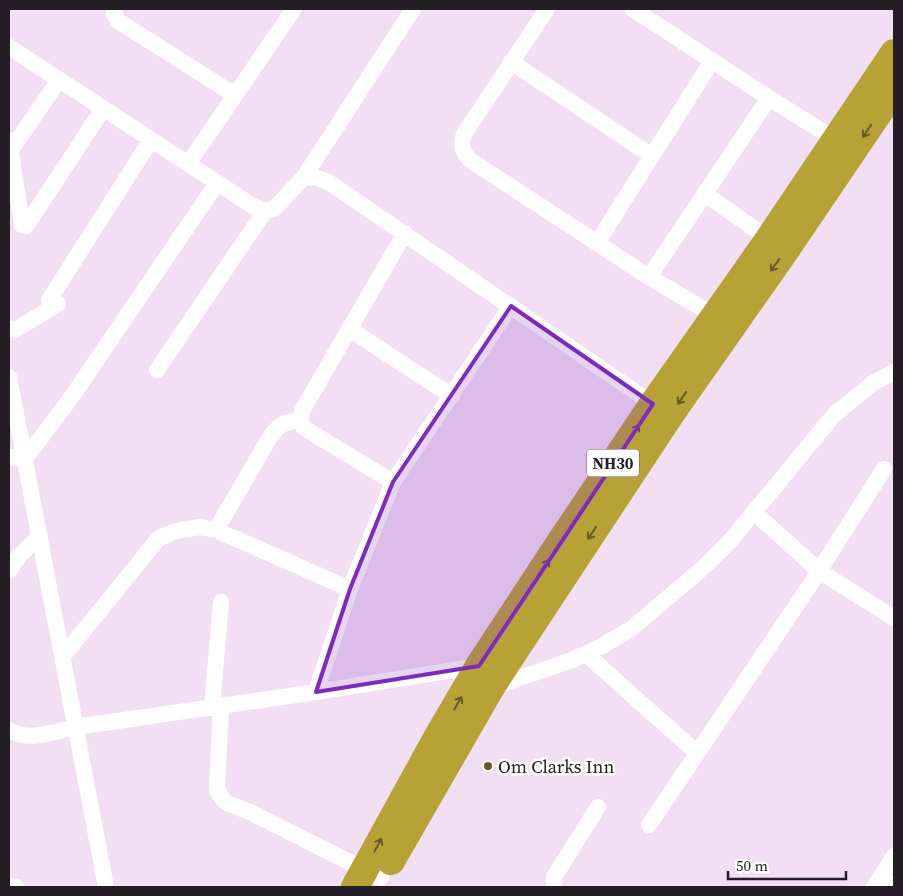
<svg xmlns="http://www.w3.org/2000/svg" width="903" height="896" font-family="'Source Serif 4',serif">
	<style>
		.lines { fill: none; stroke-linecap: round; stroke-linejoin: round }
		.street { stroke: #fff; stroke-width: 16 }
		.highway { stroke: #b8a235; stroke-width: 28 }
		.oneway { stroke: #67592c }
		.marked { fill: #7b2cbf; fill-opacity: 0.2; stroke: #7b2cbf; stroke-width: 4; stroke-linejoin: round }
		.poi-dot { fill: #635925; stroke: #fff; stroke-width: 2 }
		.labels { text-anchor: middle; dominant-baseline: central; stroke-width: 5; stroke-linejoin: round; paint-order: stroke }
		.shield { fill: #fff; stroke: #666166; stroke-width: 1 }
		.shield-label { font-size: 16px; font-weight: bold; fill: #241d25 }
		.poi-label { font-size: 18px; fill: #241d25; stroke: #fff; text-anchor: start }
	</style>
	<rect width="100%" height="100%" fill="#f3dff3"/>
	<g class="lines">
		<!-- street -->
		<path class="street" d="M115,9L114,13L118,21L235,95
			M547,9L464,134C460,146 462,151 470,160L649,277L715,316
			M633,9L769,98L836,140
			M9,47L253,206L265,211L275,208L304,177L318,178L330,183L653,404
			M511,62L652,156
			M9,140L22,225L26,226L103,109
			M11,150L59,80
			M188,164L294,9
			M304,177L413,9
			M705,194L769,239
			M597,243L712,61
			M649,277L769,98
			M49,300L151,140
			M9,328L15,330L58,304
			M349,329L452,396
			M157,370L265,211
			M9,377L106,887
			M9,457L25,459L73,395L217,183
			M393,482L304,428L300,420L303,409L405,233
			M754,512L819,571L894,618
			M216,530L270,437C281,423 282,423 300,420
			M9,571L19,556L40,536
			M586,654L697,753
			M63,656L159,538L176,531L200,527L216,530L350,589
			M491,688L572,660L602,646L631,629L704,567L731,540L834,415L873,383L894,372
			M316,692L350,589L393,482L511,306
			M221,706L217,789L221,797L227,803L252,813L381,878
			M212,707L221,602
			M9,730C29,742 54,732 76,727L316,692L479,666
			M649,825L810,585L884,469
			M881,876L894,886
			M9,886L16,887
			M554,887V877L598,807
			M874,887L894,856"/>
		<!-- highway -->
		<path class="highway" d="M391,861L490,689L506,664L670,415L785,251L894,90
			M355,887L438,736L479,666L561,541L653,404L769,239L894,53"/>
	</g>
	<!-- one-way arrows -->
	<defs><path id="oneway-shaft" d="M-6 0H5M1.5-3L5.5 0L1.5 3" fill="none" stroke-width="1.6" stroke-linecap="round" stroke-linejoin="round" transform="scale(1.25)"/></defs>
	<g class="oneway">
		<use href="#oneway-shaft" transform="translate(867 131) rotate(124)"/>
		<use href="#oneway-shaft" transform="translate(775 265) rotate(125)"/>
		<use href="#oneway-shaft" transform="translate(682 398) rotate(125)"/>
		<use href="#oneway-shaft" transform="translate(635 431) rotate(-56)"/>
		<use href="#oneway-shaft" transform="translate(592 533) rotate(123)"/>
		<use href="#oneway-shaft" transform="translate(545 566) rotate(-57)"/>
		<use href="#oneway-shaft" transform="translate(458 703) rotate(-60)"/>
		<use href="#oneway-shaft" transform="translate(378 845) rotate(-62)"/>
	</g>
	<!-- marked area -->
	<path class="marked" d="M511,306L653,404L479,666L316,692L350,589L393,482Z"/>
	<!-- markers -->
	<circle class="poi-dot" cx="488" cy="766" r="5"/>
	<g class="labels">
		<!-- shield labels -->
		<rect class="shield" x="587" y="449.5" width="52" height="27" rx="4"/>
		<g class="shield-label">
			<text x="613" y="463">NH30</text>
		</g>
		<!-- poi labels -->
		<g class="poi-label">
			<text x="498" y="766">Om Clarks Inn</text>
		</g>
	</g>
	<!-- border -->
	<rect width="903" height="896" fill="none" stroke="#241d25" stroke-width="20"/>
	<!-- scale -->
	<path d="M728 871v8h118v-8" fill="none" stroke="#241d25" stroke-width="2.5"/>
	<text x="736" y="871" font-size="15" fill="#241d25" stroke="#ffffff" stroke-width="4" paint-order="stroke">50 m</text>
</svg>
